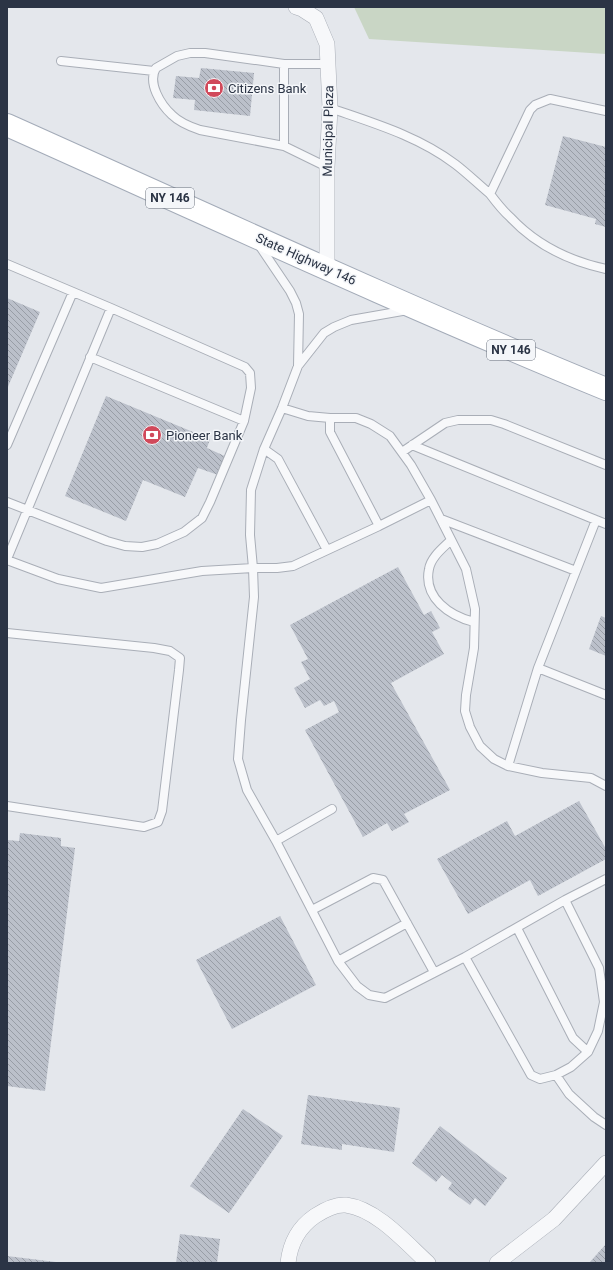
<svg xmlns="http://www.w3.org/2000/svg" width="613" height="1270" font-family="Roboto,sans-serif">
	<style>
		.green { fill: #c9d6c5 }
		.building { fill: url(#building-back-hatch) }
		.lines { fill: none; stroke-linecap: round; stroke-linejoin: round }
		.service-casing { stroke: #a9aeb7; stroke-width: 10 }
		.minor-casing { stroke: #a9aeb7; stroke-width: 16 }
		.primary-casing { stroke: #a3abb8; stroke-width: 24 }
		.service { stroke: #f7f8fa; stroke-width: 8 }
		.minor { stroke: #f7f8fa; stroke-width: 15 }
		.primary { stroke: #fff; stroke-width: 22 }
		.labels { text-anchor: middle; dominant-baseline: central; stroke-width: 3; stroke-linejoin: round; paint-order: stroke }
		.shield { fill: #f4f6f9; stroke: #676e7b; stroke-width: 1 }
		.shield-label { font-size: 12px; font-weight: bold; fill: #2b3445 }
		.poi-label { font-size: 13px; fill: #2b3445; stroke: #f4f6f9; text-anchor: start }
		.street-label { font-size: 13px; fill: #2b3445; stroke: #f4f6f9 }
	</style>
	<defs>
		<pattern id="building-back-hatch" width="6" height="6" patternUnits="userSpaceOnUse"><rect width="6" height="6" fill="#bbc0ca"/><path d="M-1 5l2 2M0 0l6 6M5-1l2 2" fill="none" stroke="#989da6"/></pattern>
	</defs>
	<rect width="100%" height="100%" fill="#e4e7ec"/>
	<!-- green -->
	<path class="green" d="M354,7H606V54L369,39Z"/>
	<!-- building -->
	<path class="building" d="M201,68L254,73L250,116L194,110L195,100L173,98L176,76L199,78Z
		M563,136L606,147V227L595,224L596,219L545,205Z
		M7,298L40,312L7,389Z
		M106,396L210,439L207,448L229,458L221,476L198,468L185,497L143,480L126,521L65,496Z
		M398,567L424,615L431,611L440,628L432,632L444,654L391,683L450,790L404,814L409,822L392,831L387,823L363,837L305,730L339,712L334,701L324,706L320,700L305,708L294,688L310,679L301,662L308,659L290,625Z
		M601,616L606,618V656L589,649Z
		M579,801L606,849V859L538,896L530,880L468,914L437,859L507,821L515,836Z
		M20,833L61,838V846L75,848L45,1091L7,1086V840L19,841Z
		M280,916L316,985L232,1029L196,960Z
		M308,1095L400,1108L394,1152L342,1144V1150L301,1144Z
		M243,1109L283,1136L229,1213L190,1186Z
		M440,1126L507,1178L485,1206L475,1198L470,1205L448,1189L452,1183L442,1175L436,1182L412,1163Z
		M180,1234L220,1239L217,1263H176Z
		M606,1244V1263H589Z
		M7,1256L56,1262V1263H7Z"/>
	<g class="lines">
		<defs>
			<path id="service" d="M61,61L154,71
				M330,108C373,123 418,136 455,164C467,173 478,184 490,194
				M606,111L550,99L535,105L530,110L490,194C496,202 502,210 510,217C536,245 569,261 606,269
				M284,146V64
				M327,167L284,146L200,130C191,127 179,122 172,115C161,105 147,83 156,68L177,56L190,53H205L284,64H328
				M259,245L290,291L296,303L299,314L298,366
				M7,264L111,308L245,367L250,373L251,388L244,421L210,502L202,518L184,532L157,544L142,547L125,546L107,541L7,502
				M90,357L244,421
				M282,408L308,416L330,418H356L371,424L390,436L411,465L431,500L466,569L475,609L474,648L466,695L465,711L470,727L480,746L494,759L508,766L542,773L591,778L606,786
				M330,418V432L379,526
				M7,445L73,292
				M412,445L596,520
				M264,449L278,459L327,550
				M402,452L445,423L458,420H491L504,424L606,465
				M431,500L379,526L293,566L277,568H253L254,597L241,720L238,759L247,790L276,841L338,961L357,986L369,995L385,998L465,957L565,900L606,879
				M441,519L576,571
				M606,524L596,520L538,668L606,695
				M451,540C443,548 431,557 429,569C423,598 450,616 474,622
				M7,559L111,308
				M7,560L58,579L101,588L202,571L253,568L250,535L251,490L264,449L282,408L298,366L324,333L334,327L351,320L408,310
				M7,633L154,648L170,651L180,658L179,670L162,811L158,822L144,827L7,806
				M508,766L538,668
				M276,841L332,809
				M312,910L373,878L383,880L434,972
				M517,928L573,1038L588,1052
				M465,957L531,1075L540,1079L556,1075L571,1067L588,1052L598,1031L604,1002L599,968L565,900
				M338,961L407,923
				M556,1075L569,1094L594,1117L606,1125"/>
			<path id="minor" d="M296,7L302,9L316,18L327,44L330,108L327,167V269
				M288,1263C290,1244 299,1227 315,1216C324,1210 335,1204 346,1205C377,1209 406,1243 428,1263
				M497,1263L554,1219L606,1163"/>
			<path id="primary" d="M7,125C206,214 404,306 606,389"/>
		</defs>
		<!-- service casing -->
		<use href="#service" class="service-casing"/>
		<!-- minor casing -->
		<use href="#minor" class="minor-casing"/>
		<!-- primary casing -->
		<use href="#primary" class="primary-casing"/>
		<!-- service -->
		<use href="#service" class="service"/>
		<!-- minor -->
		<use href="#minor" class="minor"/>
		<!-- primary -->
		<use href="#primary" class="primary"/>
	</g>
	<!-- icons -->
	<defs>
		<symbol id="bank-disc" viewBox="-11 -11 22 22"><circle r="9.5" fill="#d1495b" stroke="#f4f6f9"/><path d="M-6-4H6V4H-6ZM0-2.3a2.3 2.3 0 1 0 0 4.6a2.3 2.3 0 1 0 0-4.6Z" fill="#fff"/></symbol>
	</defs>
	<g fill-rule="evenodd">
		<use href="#bank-disc" x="203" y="77" width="22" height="22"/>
		<use href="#bank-disc" x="141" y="424" width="22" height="22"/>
	</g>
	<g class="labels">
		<!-- shield labels -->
		<g class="shield">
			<rect x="146" y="188" width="48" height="20" rx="3"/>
			<rect x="487" y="340" width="48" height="20" rx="3"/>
		</g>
		<g class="shield-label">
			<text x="170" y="198">NY 146</text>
			<text x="511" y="350">NY 146</text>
		</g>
		<!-- poi labels -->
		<g class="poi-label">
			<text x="228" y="88">Citizens Bank</text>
			<text x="166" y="435">Pioneer Bank</text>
		</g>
		<!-- street labels -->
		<g class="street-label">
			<text transform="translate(328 131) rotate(-89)">Municipal Plaza</text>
			<text transform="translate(306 259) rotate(24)">State Highway 146</text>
		</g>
	</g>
	<!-- border -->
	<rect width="613" height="1270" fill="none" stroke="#2b3445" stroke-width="16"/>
</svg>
